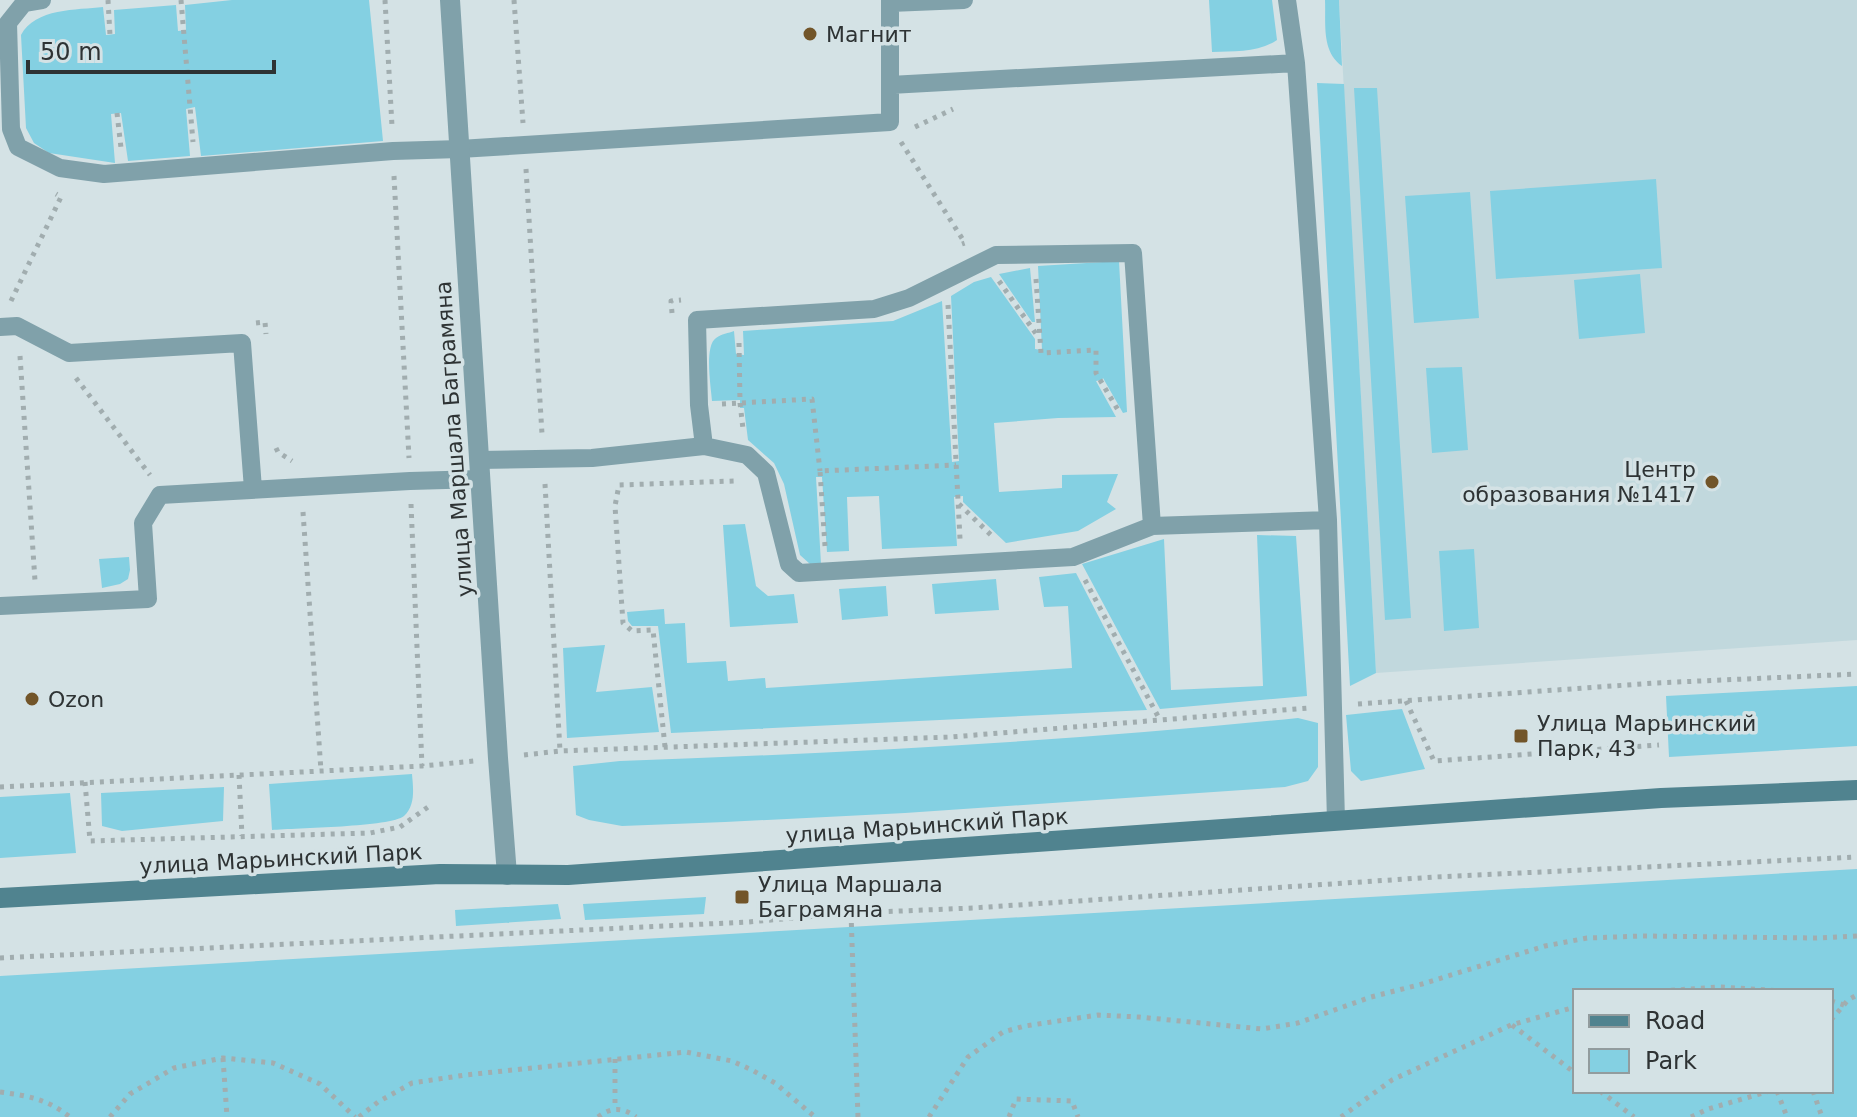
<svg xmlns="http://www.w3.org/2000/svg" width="1857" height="1117" font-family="'DejaVu Sans',sans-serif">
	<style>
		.built { fill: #c1d8dd }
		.green { fill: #84d0e2; fill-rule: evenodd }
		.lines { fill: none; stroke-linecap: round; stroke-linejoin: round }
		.path { stroke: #a1adaf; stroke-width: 5; stroke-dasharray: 4 6; stroke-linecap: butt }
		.lane { stroke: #80a1aa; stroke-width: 18 }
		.street { stroke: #80a1aa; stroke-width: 20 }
		.secondary { stroke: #50838f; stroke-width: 20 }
		.poi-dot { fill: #725529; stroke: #d4e2e5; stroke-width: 3 }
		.labels { text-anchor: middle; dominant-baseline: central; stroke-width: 7; stroke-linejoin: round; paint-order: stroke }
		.poi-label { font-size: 22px; fill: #2e3334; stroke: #d4e2e5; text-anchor: start }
		.street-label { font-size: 22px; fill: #2e3334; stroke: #d4e2e5 }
	</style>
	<rect width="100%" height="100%" fill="#d4e2e5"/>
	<!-- built -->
	<path class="built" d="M1339,0H1857V640L1376,673Z"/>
	<!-- green -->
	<path class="green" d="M232,0H369L383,141L201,156L195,107L186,109L190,156L128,161L121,113L111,114L115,163L49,153L34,143L26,128L21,35C35,8 77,10 103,7L106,35L115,34L114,10L176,5L178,31L186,30L185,5Z
		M1209,0H1272L1277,40C1258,53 1235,51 1212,52Z
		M1325,0H1339L1342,66C1321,51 1326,23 1325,0Z
		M1317,83L1344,84L1376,673L1350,686Z
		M1354,88H1377L1411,618L1385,620Z
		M1656,179L1662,268L1496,279L1490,191Z
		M1470,192L1479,318L1414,323L1405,196Z
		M1119,261L1127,412L1123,413L1103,378L1102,380L1096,381L1116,417L1058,418L994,423L999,492L1062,488V475L1118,474L1107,502L1116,509L1078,531L1006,543L963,502V496L954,497L957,546L882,549L879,496L847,497L849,551L827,552L822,477H816L821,564H810L800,555L784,484L774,463L748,440L744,408H740V400L712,401C711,387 704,346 716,338C721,334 729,333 734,331L736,354L744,355L743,331L893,321L942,301L952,462L959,461L951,296L974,282L991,277L1035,339V349L1042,350L1038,266Z
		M1030,268L1035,322H1032L999,274Z
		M1640,274L1645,333L1579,339L1574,280Z
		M1462,367L1468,450L1432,453L1426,368Z
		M745,524L756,586L768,596L794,594L798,623L730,627L723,525Z
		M1257,535L1296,536L1307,696L1160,709L1082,564L1164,539L1171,690L1263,686Z
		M1474,549L1479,628L1444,631L1439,551Z
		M129,557L130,570L128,579L120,584L102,588L99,559Z
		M1076,573L1147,710L671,733L658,626H632L628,621L627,612L664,609L665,624L685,623L687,663L726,661L728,681L765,678L766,688L1072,668L1068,606L1044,607L1039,577Z
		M996,579L999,610L935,614L932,584Z
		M886,586L888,616L842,620L839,589Z
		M605,645L596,692L652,687L659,732L567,738L563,648Z
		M1857,686V746L1669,757L1666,696Z
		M1402,709L1425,769L1361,781L1351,771L1346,715Z
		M1298,718L1318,723V767L1308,781L1285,787L905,813L725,822L622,826L589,820L576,815L573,766L620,761C846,753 1073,741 1298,718Z
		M412,774C413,787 416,805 404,816C391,827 295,828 272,830L269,784Z
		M224,787L223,821L122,831L102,826L101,793Z
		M70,793L76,853L0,858V797Z
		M1857,869V1117H0V976ZM1831,991V1091H1575V991Z
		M706,897L704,914L585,920L583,904Z
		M558,904L561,919L456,926L455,910Z"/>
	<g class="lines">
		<!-- path -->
		<path class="path" d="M108,0L110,35
			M181,0L193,142
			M385,0L392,126
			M514,0L523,123
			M117,113L121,148
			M915,127L953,109
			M901,142L965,243L962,244
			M526,169L542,434
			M394,176L409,458
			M1036,279L1041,353L1096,350V373L1118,410
			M999,281L1039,338
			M11,301L61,197L56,194
			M948,305L960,539
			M672,313L671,301L681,300
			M256,323L265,322L266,334
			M739,343L740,403L743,429
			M20,356L35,581
			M76,378L150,475
			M722,404L812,399L820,471
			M276,448L278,452L292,461
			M545,484L560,751
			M411,504L422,766
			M959,504L992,536
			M303,512L321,771
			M825,546L820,471L956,465
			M1085,580L1160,720
			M1406,701L1434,761L1659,745
			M1358,704L1655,683L1857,674
			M665,747L653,630L632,631L623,623L615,506L619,485L734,481
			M524,755L560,751L951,737L1308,708
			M239,775L242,836
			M85,782L90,841L370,833L400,827L428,807
			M0,787L422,766L474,761
			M851,913L858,1117
			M0,958L748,922L851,913L973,908L1435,877L1857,857
			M1661,991L1719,987L1783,991
			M1831,1001L1844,1005
			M1831,1020L1848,1000L1857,995
			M1512,1025L1575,1073
			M223,1058L227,1117
			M615,1059V1109
			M1600,1091L1634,1117
			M1777,1091L1787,1117
			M1813,1091L1822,1117
			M0,1092C29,1096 47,1099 70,1117
			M110,1117L130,1094L174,1068L223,1058L273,1063L320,1084L355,1117
			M359,1117L378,1102L412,1083L465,1075L686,1052L732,1061L752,1070L775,1083L815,1117
			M598,1117C611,1107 623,1107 636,1117
			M929,1117L968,1057L1003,1032L1025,1026L1098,1015L1139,1017L1262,1029L1298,1023L1371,997L1422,984L1545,946L1587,938L1643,936L1817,938L1857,936
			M1009,1117L1016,1099L1072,1101L1078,1117
			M1341,1117L1392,1080L1511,1025L1575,1007
			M1691,1117L1708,1109L1770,1091"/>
		<!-- lane -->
		<path class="lane" d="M42,0L24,3L8,23L11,129L18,147L60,168L104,174L393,151L460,149L890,122V0
			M890,3L964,0
			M1296,63L1328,520L1336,821
			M890,85L1296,63L1287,0
			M0,327L17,326L69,353L242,343L253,489
			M704,446L699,405L697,320L874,309L909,298L996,255L1133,253L1152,526
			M479,460L592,458L704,446L747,455L766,473L789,564L799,573L1073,557L1152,526L1328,520
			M0,606L148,599L143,523L160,495L410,481L481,479"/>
		<!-- street -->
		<path class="street" d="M450,0L498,758L507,875"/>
		<!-- secondary -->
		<path class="secondary" d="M0,898L440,874L568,875L1661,798L1857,790"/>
	</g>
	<!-- markers -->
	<g class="poi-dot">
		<circle cx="810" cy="34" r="8"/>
		<circle cx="1712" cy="482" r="8"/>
		<circle cx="32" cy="699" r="8"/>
		<rect x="1513" y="728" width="16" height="16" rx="4"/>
		<rect x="734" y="889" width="16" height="16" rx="4"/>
	</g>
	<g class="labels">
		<!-- poi labels -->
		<g class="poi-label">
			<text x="826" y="34">Магнит</text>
			<text x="1696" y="469" text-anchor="end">Центр<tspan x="1696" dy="25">образования №1417</tspan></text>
			<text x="48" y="699">Ozon</text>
			<text x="1537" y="723">Улица Марьинский<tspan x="1537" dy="25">Парк, 43</tspan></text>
			<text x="758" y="884">Улица Маршала<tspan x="758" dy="25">Баграмяна</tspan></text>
		</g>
		<!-- street labels -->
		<g class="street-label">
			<text transform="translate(454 439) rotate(-94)">улица Маршала Баграмяна</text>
			<text transform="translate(927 826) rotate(-4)">улица Марьинский Парк</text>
			<text transform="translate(281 859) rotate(-3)">улица Марьинский Парк</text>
		</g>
	</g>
	<!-- legend -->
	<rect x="1573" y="989" width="260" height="104" fill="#d4e2e5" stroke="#929c9e" stroke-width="2"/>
	<rect x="1589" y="1015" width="40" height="12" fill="#50838f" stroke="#929c9e" stroke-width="2"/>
	<text x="1645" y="1029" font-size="24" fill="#2e3334">Road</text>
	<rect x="1589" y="1049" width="40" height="24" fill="#84d0e2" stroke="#929c9e" stroke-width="2"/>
	<text x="1645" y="1069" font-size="24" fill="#2e3334">Park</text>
	<!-- scale -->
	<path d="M28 60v12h246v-12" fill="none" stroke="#2e3334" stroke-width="4"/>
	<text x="40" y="60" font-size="24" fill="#2e3334" stroke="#d4e2e5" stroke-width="6" paint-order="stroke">50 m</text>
</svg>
